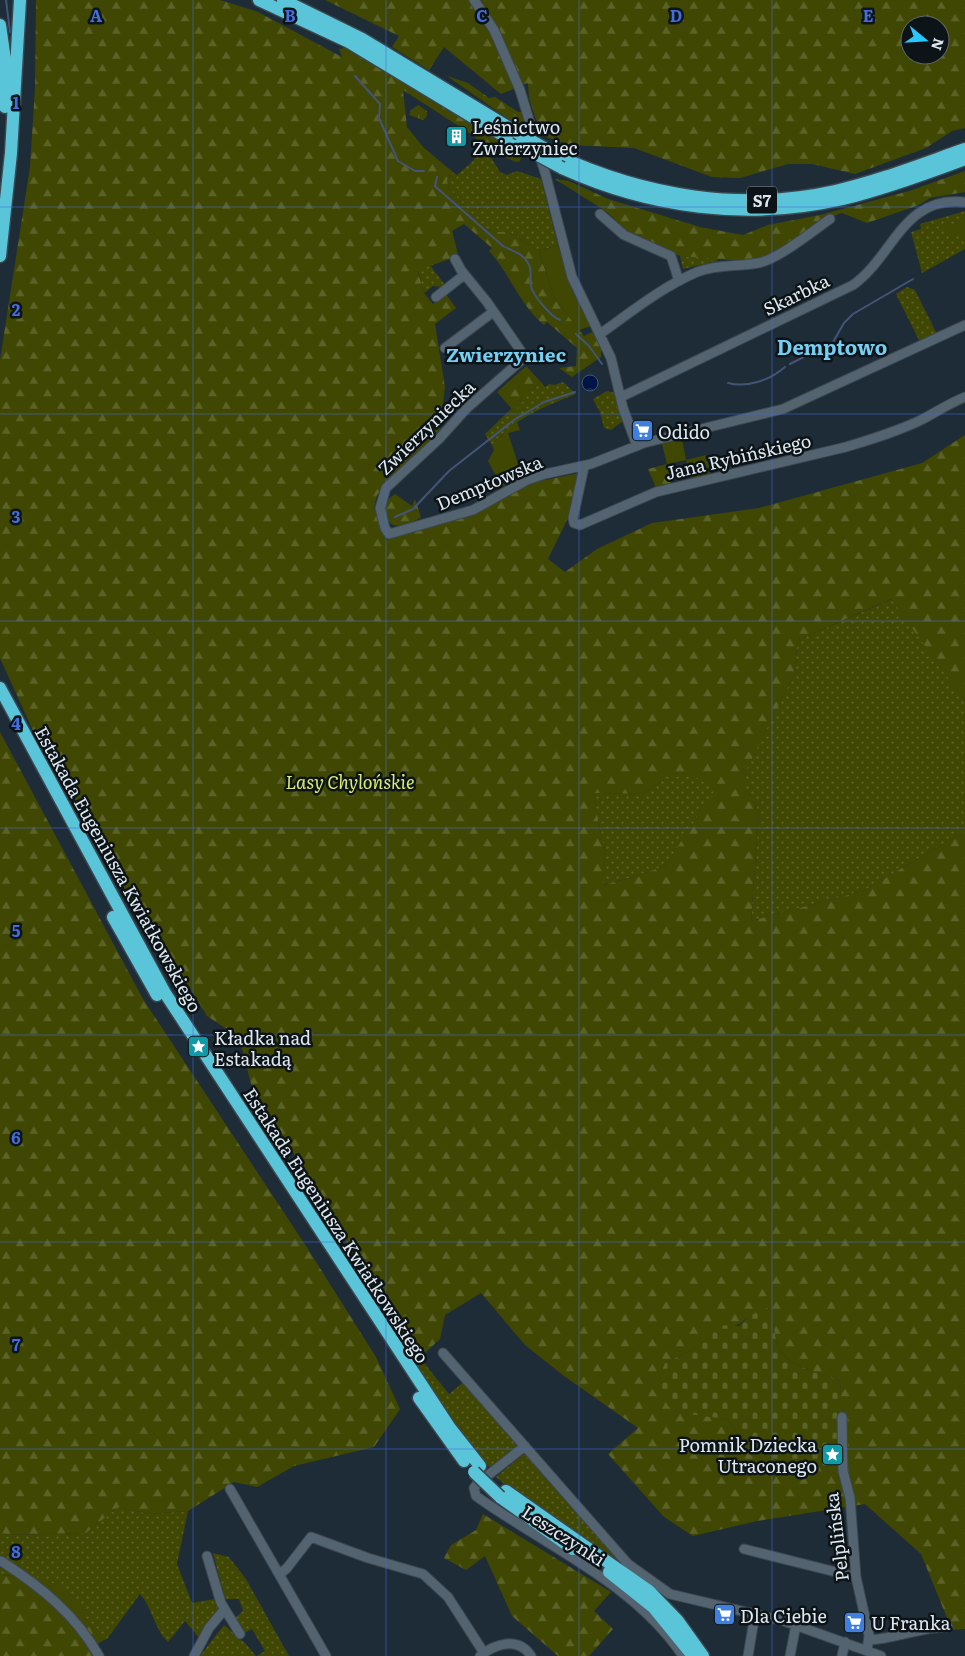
<svg xmlns="http://www.w3.org/2000/svg" width="965" height="1656" font-family="Literata,serif">
	<style>
		.grass { fill: url(#grass-dots) }
		.forest { fill: url(#forest-firs); fill-rule: evenodd }
		.wetland { fill: url(#wetland-marsh) }
		.cemetery { fill: url(#cemetery-stones) }
		.garden { fill: #404702 }
		.water { fill: url(#water-ripples); stroke: #435478 }
		.lines { fill: none; stroke-linecap: round; stroke-linejoin: round }
		.stream { stroke: #435478; stroke-width: 2 }
		.minor-casing { stroke: #3b4750; stroke-width: 11 }
		.highway-casing { stroke: #3b4750; stroke-width: 15 }
		.minor { stroke: #546370; stroke-width: 9 }
		.highway { stroke: #5ac5d8; stroke-width: 12 }
		.highway-bridge-casing { stroke: #3b4750; stroke-width: 15; stroke-linecap: butt }
		.highway-bridge { stroke: #5ac5d8; stroke-width: 12 }
		.grid { fill: none; stroke: #446ddd; stroke-width: 1; stroke-opacity: 0.55 }
		.labels { text-anchor: middle; dominant-baseline: central; stroke-width: 5; stroke-linejoin: round; paint-order: stroke }
		.shield { fill: #0d1418; stroke: #a0a8af; stroke-width: 1 }
		.shield-label { font-size: 16px; font-weight: bold; fill: #dfe8f0 }
		.poi-label { font-size: 18px; fill: #dfe8f0; stroke: #0d1418; text-anchor: start }
		.street-label { font-size: 18px; fill: #dfe8f0; stroke: #0d1418 }
		.park-label { font-size: 18px; font-style: italic; fill: #dbec72; stroke: #0d1418 }
		.neighbourhood-label { font-size: 19px; font-weight: bold; fill: #76cef3; stroke: #0d1418 }
		.quarter-label { font-size: 20px; font-weight: bold; fill: #76cef3; stroke: #0d1418 }
		.grid-label { font-size: 16px; text-anchor: middle; font-weight: bold; fill: #446ddd; stroke: #0d1418; stroke-width: 5; stroke-linejoin: round; paint-order: stroke }
	</style>
	<defs>
		<pattern id="grass-dots" width="8" height="8" patternUnits="userSpaceOnUse" patternTransform="scale(1.25)"><rect width="8" height="8" fill="#404702"/><path d="M2 2h.1M6 6h.1" fill="none" stroke="#5b6227" stroke-width="1.8" stroke-linecap="round"/></pattern>
		<pattern id="forest-firs" width="22" height="20" patternUnits="userSpaceOnUse" patternTransform="scale(1.25)"><rect width="22" height="20" fill="#404702"/><path d="M5 1l3.5 6h-7zM16 11l3.5 6h-7z" fill="#5b6227"/></pattern>
		<pattern id="wetland-marsh" width="20" height="14" patternUnits="userSpaceOnUse" patternTransform="scale(1.25)"><rect width="20" height="14" fill="#404702"/><path d="M1 5h8M5 5V1M11 12h8M15 12V8" fill="none" stroke="#5b6227"/></pattern>
		<pattern id="cemetery-stones" width="16" height="16" patternUnits="userSpaceOnUse" patternTransform="scale(1.25)"><rect width="16" height="16" fill="#404702"/><path d="M2 7V4a2 2 0 0 1 4 0v3zM10 15v-3a2 2 0 0 1 4 0v3z" fill="#5b6227"/></pattern>
		<pattern id="water-ripples" width="26" height="14" patternUnits="userSpaceOnUse" patternTransform="scale(1.25)"><rect width="26" height="14" fill="#001545"/><path d="M2 4q2-2 4 0t4 0M15 11q2-2 4 0t4 0" fill="none" stroke="#253760"/></pattern>
	</defs>
	<rect width="100%" height="100%" fill="#1e2c37"/>
	<!-- grass -->
	<path class="grass" d="M477,148L492,159L500,172L507,175L517,171L541,179L558,245L539,251L509,232H494L484,227L449,189L447,180L453,172L457,175L474,160Z
		M965,211V249L922,273L911,232L921,229L920,224Z
		M680,256L718,258L717,261L683,269Z
		M429,264L445,285L442,287L433,286L424,293L418,271Z
		M907,287L915,290L937,334L920,342L896,294Z
		M540,381L545,387L549,384L555,385L563,382L576,394C545,406 513,419 492,445L485,434L511,409L512,414Z
		M607,391L615,393L623,421L611,430L604,428L600,412L593,399Z
		M892,599L965,701V831L863,891L751,921L759,812L741,779L794,674L798,640Z
		M669,776H696L716,790L665,866L630,878L602,885L605,856L593,793L643,794Z
		M420,1358L449,1394L465,1381L512,1434L519,1447L492,1470L455,1427L413,1363Z
		M525,1453L579,1515H582L624,1564L623,1566L525,1501L496,1477Z
		M118,1507L150,1514L188,1511L177,1564L192,1603L215,1599L218,1610L200,1639L185,1621L168,1642C154,1628 152,1607 140,1594L107,1639L102,1641L84,1617L28,1574L0,1576V1532L7,1535L86,1533Z
		M213,1553L229,1557L246,1579L289,1656H257L265,1651L252,1629L244,1633L235,1618L243,1611L239,1599H225Z
		M224,1625L246,1644L256,1656H200Z"/>
	<!-- forest -->
	<path class="forest" d="M36,0H220L258,12L342,57L339,49L345,48L406,82L518,152L521,157L520,161L516,162C502,156 484,148 474,136L403,90L407,127L424,148L453,172L447,180L449,189L484,227L494,232H509L539,251L555,299L584,336L592,332L601,346V357L572,377L559,368L576,366L577,348L547,322L544,325C520,305 510,274 489,251L492,248L464,224L452,231L458,254C446,263 431,263 418,272L424,293L433,304L446,294L456,308L435,324L445,387L440,429L377,495L374,507L386,540L457,519L531,483L579,473L567,520L548,559L565,572L597,549L652,523L759,508L922,463L965,435V701L891,599L798,640L794,674L742,779L759,812L751,921L863,891L965,831V1629L952,1630L921,1554L865,1504L757,1521L693,1536L664,1517L608,1454L638,1428L564,1376L525,1345L481,1293L445,1315L440,1339L426,1352L404,1341L305,1172L251,1084L239,1037L207,1016L141,907L131,900L35,735L0,658V360L30,167L35,88ZM669,776L696,777L715,790L665,866L630,878L603,885L605,856L593,793L643,794ZM771,1310C774,1323 774,1345 784,1355C797,1369 823,1374 841,1381L838,1425L763,1462L748,1440L741,1438L726,1419L675,1411L665,1363L692,1350L720,1325C739,1329 737,1324 751,1316C756,1313 765,1312 771,1310Z
		M325,0H965V128L952,131L926,148L855,174L812,164H788L740,178L712,177L634,148L569,145L541,135L529,98L528,83L501,94L444,47L429,70L392,47L399,36ZM910,25H940V55H910Z
		M447,76L468,83L489,98L495,97L518,112H524L529,129L520,127Z
		M965,171V192L930,198L919,205L867,223L842,213L838,214L758,262L680,256L631,235L607,212L555,179L569,181L608,199L700,227L743,235L768,225L820,215L909,191Z
		M526,366L540,381L512,415L511,408L497,392Z
		M667,464L672,485L656,488L648,469Z
		M395,494L412,506L415,499L421,517C400,532 379,529 388,499Z
		M0,732L143,999L306,1246L376,1357L400,1409L374,1447L294,1466L257,1487L234,1482L188,1511L150,1514L118,1507L86,1533L7,1535L0,1532Z
		M483,1514L611,1592L594,1611L613,1629L589,1656H558L512,1616L485,1556L466,1570L444,1558L451,1545L476,1530Z
		M28,1574L58,1585L88,1611L84,1617L102,1641L96,1645L97,1656H0V1576Z"/>
	<!-- wetland -->
	<path class="wetland" d="M418,105L427,111V116L423,120L409,115L411,110Z"/>
	<!-- cemetery -->
	<path class="cemetery" d="M767,1308L771,1310C774,1323 774,1345 784,1355C797,1369 823,1374 841,1381L837,1466L763,1462L748,1440L741,1438L726,1419L681,1413C655,1404 656,1385 665,1363L692,1350L716,1325L739,1326L751,1315Z"/>
	<!-- garden -->
	<path class="garden" d="M965,221V234L950,239L946,227Z
		M558,245L572,290L591,326L579,330L555,299L539,251Z
		M517,422L520,430L508,433L522,476L502,487L488,461L494,450L492,445L508,428Z
		M682,439L686,460L667,464L662,444Z
		M706,455L711,476L691,480L686,460Z"/>
	<!-- water -->
	<path class="water" d="M582 383a8 8 0 1 1 16 0a8 8 0 1 1-16 0Z"/>
	<g class="lines">
		<!-- stream -->
		<path class="stream" d="M6,0L10,32
			M11,42V52
			M355,76L380,104L379,118L398,161L415,171H424
			M437,177L435,186L437,188L503,246C512,251 523,253 528,263C533,271 529,278 531,286C532,294 551,317 560,320
			M576,334L589,346L602,364
			M790,364L833,342L844,323L853,314L913,279
			M728,383C748,388 770,380 785,367
			M395,517L413,509L449,471L514,420L544,402L575,392"/>
		<defs>
			<path id="minor" d="M474,0L494,30L520,90L546,176L572,277L611,358L623,408L637,446
				M600,214L624,235L671,256L679,281
				M455,259L461,270L487,302L525,357
				M436,297L464,275
				M600,334C631,312 662,287 697,272C718,264 737,267 758,263C777,260 813,231 830,219
				M445,348L493,312
				M525,357L467,408L439,439L386,488L380,508L385,528L389,534L473,510L527,480L545,474L591,464L644,443L783,409L965,325
				M621,397L853,285C894,256 903,195 965,202
				M584,467L573,518L574,523L580,525L656,492L846,447C872,439 899,431 923,419C938,411 950,403 965,397
				M443,1353L628,1564L670,1594L784,1621L881,1656
				M842,1417L843,1471L850,1498L856,1577L869,1635L867,1651
				M525,1446L477,1484L474,1488L476,1496C547,1547 633,1582 683,1656
				M230,1489L326,1656
				M744,1549L856,1577
				M207,1556L221,1603L240,1634
				M1,1561C40,1586 76,1615 99,1656
				M280,1574L287,1568L311,1537L368,1558L423,1574L448,1597L484,1653
				M870,1640C897,1638 921,1627 948,1627
				M194,1656L209,1628L224,1610
				M480,1656C495,1644 518,1636 531,1656
				M748,1656L755,1614
				M790,1656L796,1625
				M842,1656L845,1642"/>
			<path id="highway" d="M259,0L349,42L519,145
				M283,0L362,39L516,132
				M0,25L5,60V107
				M558,156C645,196 741,212 835,191C879,181 922,164 965,149
				M562,168C650,208 748,221 843,199C884,189 925,174 965,159
				M0,256L11,153L20,0
				M0,688L165,993L450,1428L480,1466
				M113,917L157,995
				M419,1398L464,1461
				M506,1491L649,1591L678,1621L703,1656
				M500,1497L573,1549
				M609,1572L653,1607L693,1656"/>
		</defs>
		<!-- minor casing -->
		<use href="#minor" class="minor-casing"/>
		<!-- highway casing -->
		<use href="#highway" class="highway-casing"/>
		<!-- minor -->
		<use href="#minor" class="minor"/>
		<!-- highway -->
		<use href="#highway" class="highway"/>
		<defs>
			<path id="highway-bridge" d="M516,132L558,156
				M519,145L562,168
				M474,1472L500,1497"/>
		</defs>
		<!-- highway-bridge casing -->
		<use href="#highway-bridge" class="highway-bridge-casing"/>
		<!-- highway-bridge -->
		<use href="#highway-bridge" class="highway-bridge"/>
	</g>
	<!-- grid -->
	<path class="grid" d="M193,0V1656M386,0V1656M579,0V1656M772,0V1656M0,207H965M0,414H965M0,621H965M0,828H965M0,1035H965M0,1242H965M0,1449H965"/>
	<!-- icons -->
	<defs>
		<symbol id="building-square" viewBox="-11 -11 22 22"><rect x="-9" y="-9" width="18" height="18" rx="4" fill="#0f9aa8" stroke="#0d1418"/><path d="M-4-6H4V6H1V3H-1V6H-4ZM-2.5-4.3h1.7v1.8h-1.7ZM.8-4.3h1.7v1.8H.8ZM-2.5-1h1.7V.8h-1.7ZM.8-1h1.7V.8H.8Z" fill="#fff"/></symbol>
		<symbol id="supermarket-square" viewBox="-11 -11 22 22"><rect x="-9" y="-9" width="18" height="18" rx="4" fill="#3f7fe0" stroke="#0d1418"/><path d="M-6-5.5h2.5l.6 2H6L4.5 2H-2.5L-4.4-4H-6ZM-1.5 3.2a1.3 1.3 0 1 0 .1 0ZM3 3.2a1.3 1.3 0 1 0 .1 0Z" fill="#fff"/></symbol>
		<symbol id="sight-square" viewBox="-11 -11 22 22"><rect x="-9" y="-9" width="18" height="18" rx="4" fill="#0f9aa8" stroke="#0d1418"/><path d="M0-6L1.8-2.2L6-1.7L2.9 1.2L3.7 5.4L0 3.3L-3.7 5.4L-2.9 1.2L-6-1.7L-1.8-2.2Z" fill="#fff"/></symbol>
	</defs>
	<g fill-rule="evenodd">
		<use href="#building-square" x="444" y="124" width="25" height="25"/>
		<use href="#supermarket-square" x="630" y="418" width="25" height="25"/>
		<use href="#sight-square" x="186" y="1034" width="25" height="25"/>
		<use href="#sight-square" x="820" y="1442" width="25" height="25"/>
		<use href="#supermarket-square" x="712" y="1602" width="25" height="25"/>
		<use href="#supermarket-square" x="842" y="1610" width="25" height="25"/>
	</g>
	<g class="labels">
		<!-- shield labels -->
		<rect class="shield" x="747" y="186.5" width="30" height="27" rx="4"/>
		<g class="shield-label">
			<text x="762" y="200">S7</text>
		</g>
		<!-- poi labels -->
		<g class="poi-label">
			<text x="472" y="126">Leśnictwo<tspan x="472" dy="21">Zwierzyniec</tspan></text>
			<text x="658" y="431">Odido</text>
			<text x="214" y="1037">Kładka nad<tspan x="214" dy="21">Estakadą</tspan></text>
			<text x="817" y="1444" text-anchor="end">Pomnik Dziecka<tspan x="817" dy="21">Utraconego</tspan></text>
			<text x="740" y="1615">Dla Ciebie</text>
			<text x="871" y="1622">U Franka</text>
		</g>
		<!-- street labels -->
		<g class="street-label">
			<text transform="translate(796 294) rotate(-26)">Skarbka</text>
			<text transform="translate(426 427) rotate(-44)">Zwierzyniecka</text>
			<text transform="translate(738 456) rotate(-13)">Jana Rybińskiego</text>
			<text transform="translate(489 482) rotate(-23)">Demptowska</text>
			<text transform="translate(119 869) rotate(61)">Estakada Eugeniusza Kwiatkowskiego</text>
			<text transform="translate(337 1225) rotate(57)">Estakada Eugeniusza Kwiatkowskiego</text>
			<text transform="translate(564 1535) rotate(33)">Leszczynki</text>
			<text transform="translate(836 1537) rotate(-97)">Pelplińska</text>
		</g>
		<!-- park labels -->
		<g class="park-label">
			<text x="350" y="781">Lasy Chylońskie</text>
		</g>
		<!-- neighbourhood labels -->
		<g class="neighbourhood-label">
			<text x="506" y="354">Zwierzyniec</text>
		</g>
		<!-- quarter labels -->
		<g class="quarter-label">
			<text x="832" y="346">Demptowo</text>
		</g>
	</g>
	<g class="grid-label">
		<text x="96" y="22">A</text>
		<text x="290" y="22">B</text>
		<text x="482" y="22">C</text>
		<text x="676" y="22">D</text>
		<text x="868" y="22">E</text>
		<text x="16" y="109">1</text>
		<text x="16" y="316">2</text>
		<text x="16" y="523">3</text>
		<text x="16" y="730">4</text>
		<text x="16" y="937">5</text>
		<text x="16" y="1144">6</text>
		<text x="16" y="1351">7</text>
		<text x="16" y="1558">8</text>
	</g>
	<!-- north arrow -->
	<g transform="translate(925 40) rotate(108)"><circle r="24" fill="#0d1418" stroke="#61696e"/>
	<path d="M0-4L9 19L0 12L-9 19Z" fill="#28c8ff"/>
	<text y="-8" font-size="14" font-weight="bold" text-anchor="middle" fill="#dfe8f0">N</text>
	</g>
</svg>
